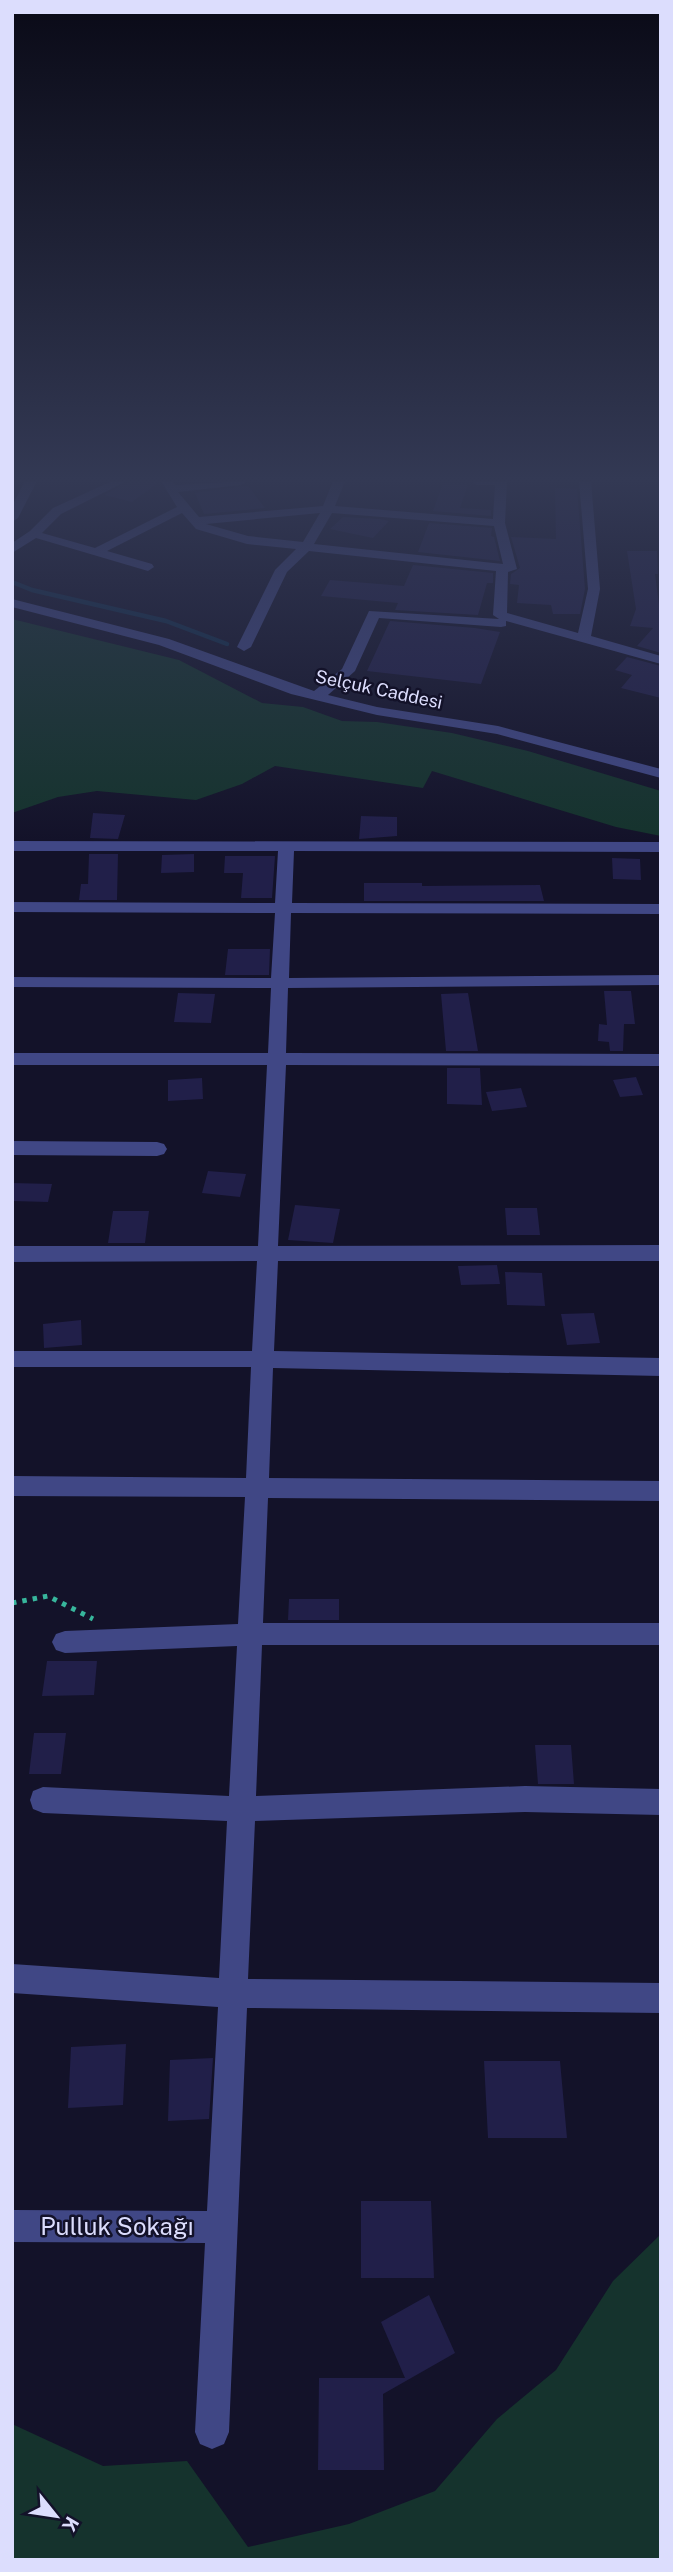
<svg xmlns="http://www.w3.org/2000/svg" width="673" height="2572" font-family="'Public Sans',sans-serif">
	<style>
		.green { fill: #15332d }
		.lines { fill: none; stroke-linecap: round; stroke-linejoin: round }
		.stream { stroke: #102d4a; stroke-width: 4.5 }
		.building { fill: #211f49 }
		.path { stroke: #37b69c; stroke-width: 5; stroke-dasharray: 4.5 6; stroke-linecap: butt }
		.minor { fill: #404785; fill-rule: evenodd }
		.labels { text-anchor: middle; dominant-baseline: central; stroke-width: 5; stroke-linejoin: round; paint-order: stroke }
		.far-street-label { font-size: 18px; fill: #dcddfd; stroke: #131229 }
		.near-street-label { font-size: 24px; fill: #dcddfd; stroke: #131229 }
	</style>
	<rect width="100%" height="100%" fill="#131229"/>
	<!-- green -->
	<path class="green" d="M12,619L179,660L262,703L303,707L342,721L377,722L452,733L528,751L661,791V836L616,827L432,771L423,788L275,766L242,784L196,800L97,791L58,797L12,813Z
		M661,2234V2560H12V2424L103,2466L187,2461L248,2547L349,2524L435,2491L497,2419L556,2370L613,2281Z"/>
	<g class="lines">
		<!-- stream -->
		<path class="stream" d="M12,582L32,590L166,621L227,644"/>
	</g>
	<!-- building -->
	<path class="building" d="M129,481H158L159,482L132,502L104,495Z
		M443,483L468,484L460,508L491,510V516L433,511Z
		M244,486H248L265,508L204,514L195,493Z
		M555,488L577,489L585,589L580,614H553L551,605L517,603L519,585L510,584L511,574L520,568L511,537L556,539Z
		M343,517L380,519L389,521L373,538L330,529Z
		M429,523L492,528L491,536L494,537L500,561L418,552Z
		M627,551H657L658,574H655L661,620V653L637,646L653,628L630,626L636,609Z
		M413,565L493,573V583H487L478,615L395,610L398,603L321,596L330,580L404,586Z
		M390,621L475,628L500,632L481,684L367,671Z
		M627,657L661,666V698L621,688L632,675L615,670Z
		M93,813L125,815L118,839L90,838Z
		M361,816L397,817V836L359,839Z
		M89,854H118L117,900H79L81,884H88Z
		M194,854V872L161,873L162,855Z
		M225,856H275L272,898H241L243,873H224Z
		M612,858L640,859L641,880L613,879Z
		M364,883H422V886L540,885L544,901H364Z
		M228,949H270L269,975H225Z
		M604,991H631L635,1024H624L623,1051H610L609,1042L598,1041L599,1024L607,1025Z
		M178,993L215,994L211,1023L174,1022Z
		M468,993L478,1051H446L441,994Z
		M447,1068H480L482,1105L447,1104Z
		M636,1077L643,1095L620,1097L613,1080Z
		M202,1078L203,1099L168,1101V1080Z
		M521,1088L527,1107L492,1111L486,1092Z
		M208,1171L246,1174L240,1197L202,1193Z
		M12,1183L52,1184L48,1202L12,1201Z
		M295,1205L340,1209L333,1243L288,1240Z
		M505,1208H537L540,1235H507Z
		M113,1211H149L145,1243H108Z
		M497,1265L500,1284L461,1285L458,1266Z
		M505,1272L542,1273L545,1306L507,1305Z
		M594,1313L600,1343L567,1345L561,1314Z
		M81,1320L82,1345L44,1348L43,1324Z
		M289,1599H339V1620H288Z
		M47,1661H97L94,1695L42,1696Z
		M34,1733H66L61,1774H29Z
		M535,1745H571L574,1784H538Z
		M126,2044L123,2105L68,2108L71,2047Z
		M213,2058L209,2119L168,2121L170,2060Z
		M484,2061H560L567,2138H488Z
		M361,2201H431L434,2278H361Z
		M429,2295L455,2353L383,2394L384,2470H318L319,2378H405L381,2322Z"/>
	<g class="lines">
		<!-- path -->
		<path class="path" d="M12,1603L48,1596L93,1619"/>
		<!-- minor -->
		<path class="minor" d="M25,481H37L18,518L12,522V506Z
			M112,481H127L61,514L42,533L95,548L177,507L161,481H173L175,485L247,481L241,485L178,492L199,517L323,506L333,481H345L335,506L493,519L495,485H477L471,481H507L505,523L517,569L508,572L507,613L578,633L588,589L579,481H591L600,589L591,636L661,656V664L506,621V626L501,627L379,618L355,671L328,695L377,707L498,726L661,769V778L497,734L377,715L291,694L159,645L12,607V599L169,639L314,691L342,669L369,611L499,619L493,615L496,571L309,551L287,572L251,647L244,651L237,647L275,570L296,549L247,544L196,529L182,513L107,551L152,564L154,567L148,571L36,538L12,553V543L30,531L53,508ZM320,513L303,542L248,536L206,524ZM332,513L494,526L503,564L314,544Z
			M12,841L661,842V852L294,851L292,903L661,904V914L291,913L289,978L661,975V985L288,988L286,1053L661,1054V1066L286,1065L278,1246L661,1245V1261H278L274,1351L661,1358V1376L273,1368L269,1478L661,1481V1501L268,1498L263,1623H661V1645H262L256,1796L525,1786L661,1789V1815L525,1812L255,1821L248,1979L661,1983V2013L247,2008L229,2432L224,2444L212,2449L200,2444L195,2432L205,2243L12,2242V2210L207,2211L218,2007L12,1993V1964L219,1978L227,1821L43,1813L33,1809L30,1800L33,1791L43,1787L229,1796L237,1646L65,1653L56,1650L52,1642L56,1634L65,1631L238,1624L245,1497L12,1496V1476L246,1478L251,1367H12V1351H252L257,1261L12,1262V1246H258L267,1065H12V1053H268L271,988L12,987V977L271,978L275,913L12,912V902L275,903L278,851H12Z
			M12,1141L157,1142L164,1144L167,1149L164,1154L157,1156L12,1155Z"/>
	</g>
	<!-- sky -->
	<linearGradient id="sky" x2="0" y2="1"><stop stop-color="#0a0a17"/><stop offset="0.57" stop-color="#333954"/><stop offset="1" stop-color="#333954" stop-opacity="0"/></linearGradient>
	<rect width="673" height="841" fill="url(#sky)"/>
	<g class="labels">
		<!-- far-street labels -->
		<g class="far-street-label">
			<text transform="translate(379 689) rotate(12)">Selçuk Caddesi</text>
		</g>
		<!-- near-street labels -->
		<g class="near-street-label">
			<text x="117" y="2226">Pulluk Sokağı</text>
		</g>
	</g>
	<!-- border -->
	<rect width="673" height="2572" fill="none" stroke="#dcddfd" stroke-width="28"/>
	<!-- north arrow -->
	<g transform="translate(56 2516) rotate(120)" stroke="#131229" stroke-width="5" paint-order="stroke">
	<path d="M0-5L12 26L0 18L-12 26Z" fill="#dcddfd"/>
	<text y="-10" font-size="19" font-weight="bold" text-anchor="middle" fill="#dcddfd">K</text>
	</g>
</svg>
